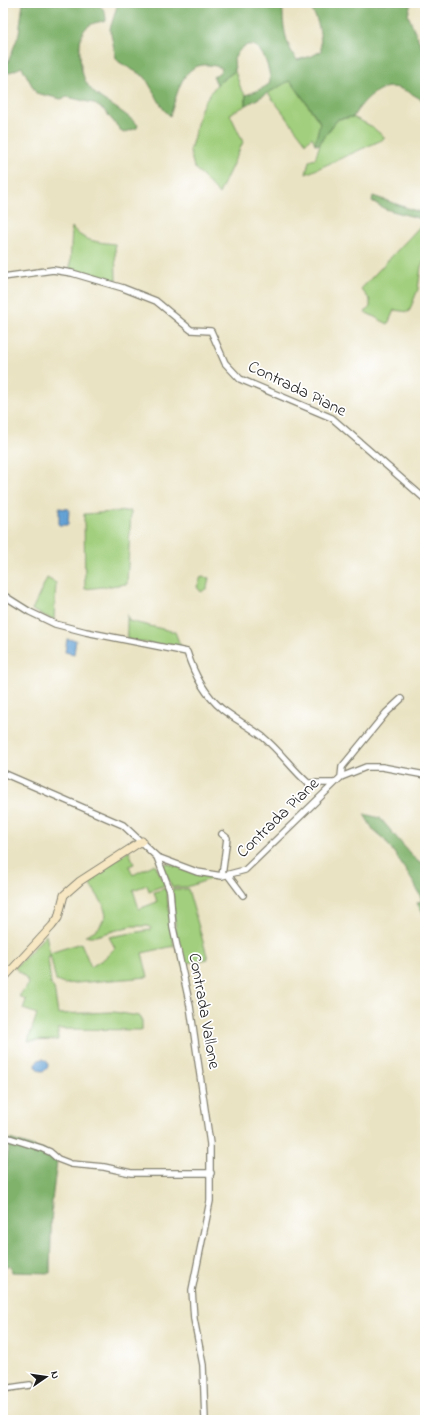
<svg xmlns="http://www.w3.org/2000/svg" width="428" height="1423" font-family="'Indie Flower',sans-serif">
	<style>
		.green { fill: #a1cf7d; stroke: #5e764c }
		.forest { fill: #80b26c; stroke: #4e6744 }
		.water { fill: #62a0d4; stroke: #3f5e78 }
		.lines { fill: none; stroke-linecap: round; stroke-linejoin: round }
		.street-casing { stroke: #838070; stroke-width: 8 }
		.secondary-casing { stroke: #838070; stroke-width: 9 }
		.street { stroke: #fff; stroke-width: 5.5 }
		.secondary { stroke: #f7e8c3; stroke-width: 7 }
		.labels { text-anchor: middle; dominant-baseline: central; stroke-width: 3.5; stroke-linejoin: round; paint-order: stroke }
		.street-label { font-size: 17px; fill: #1c1c1c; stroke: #fff }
	</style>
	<rect width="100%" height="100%" fill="#fff"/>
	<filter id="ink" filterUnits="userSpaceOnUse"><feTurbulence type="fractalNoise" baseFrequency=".025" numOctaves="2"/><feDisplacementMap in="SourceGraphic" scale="8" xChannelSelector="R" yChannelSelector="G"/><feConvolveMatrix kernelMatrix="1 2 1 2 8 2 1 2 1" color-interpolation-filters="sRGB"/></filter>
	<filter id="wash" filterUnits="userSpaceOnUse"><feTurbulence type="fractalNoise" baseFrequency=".012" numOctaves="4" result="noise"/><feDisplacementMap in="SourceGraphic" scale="16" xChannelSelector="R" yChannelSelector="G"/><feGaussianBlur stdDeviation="0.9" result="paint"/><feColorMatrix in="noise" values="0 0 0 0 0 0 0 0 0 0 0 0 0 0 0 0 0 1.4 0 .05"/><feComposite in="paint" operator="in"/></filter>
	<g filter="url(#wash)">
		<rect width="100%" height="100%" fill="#eae3c3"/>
		<!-- green -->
		<path class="green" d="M235,71L241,89L246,95L245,106L230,114L243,142L219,194L194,167L190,151L201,109L205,101L217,84Z
			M288,81L293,84L320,123L315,144L312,137L306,143L268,93Z
			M353,117L371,126L384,137V139L306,174L309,161L315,159L322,138L338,119Z
			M425,221V257L421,267L418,289L409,312L394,310L388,324L365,312L370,307V300L361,289Z
			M72,227C83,242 98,242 115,244L116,280L70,269Z
			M131,511L127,584L85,589L84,514Z
			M201,577L209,578L207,588L201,592L197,587Z
			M47,578L56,583L54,620L32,610Z
			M127,614L129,621L175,632L182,650L127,639Z
			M129,851L134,864L129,866L133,875L155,864L165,885L149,891L147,885L133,890L139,909L157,902L154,892L166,888L174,946L142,953L148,977L64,984L56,981L50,954L48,959L51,985L54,988L58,1014L114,1012L138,1016L142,1018V1030L58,1029V1040L28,1041L37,1014L23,1009L26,1000L19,996L29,984L25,977L15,968L46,935L50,953L81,943L91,967L105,958L115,948L109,937L150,930L151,928L148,926H131L96,936H85L99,928L106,915L103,904L87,879Z
			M166,863L216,877L187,887H172L162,867Z
			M172,889H188L208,959L182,964L176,933Z"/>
		<!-- forest -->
		<path class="forest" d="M23,3H92C103,5 106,11 106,21C91,22 81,27 80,44C78,101 104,93 138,125L137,128L123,133L104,110L93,103L67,97L61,99L36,93L22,67L3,75L19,34Z
			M118,3H283C282,23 285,45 297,60L312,56L321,51C321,33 319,16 306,3H411L408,15L425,55V102C416,96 402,87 391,87C375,87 360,105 353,117L338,119L318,145L315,144L320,122L293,84L289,81L245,106L246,95C253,92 263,89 269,84C274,78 258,19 234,58L235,71L217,84L213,77L220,72L222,68C183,54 179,89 170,116L164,110L145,77L119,62L116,58L110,29Z
			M373,196L425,214V220L385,209L372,201Z
			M364,814L380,818L414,858L420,863L425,861V917L417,903L422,900L415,885L395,854L384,839L374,831Z
			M10,1139L46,1151L57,1161L52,1200L50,1273L12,1272L11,1266H3V1190Z"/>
		<!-- water -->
		<path class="water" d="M59,508L69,509L68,525H59Z
			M67,639L76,640L74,654L65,652Z
			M36 1065a6 6 0 1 1 12 0a6 6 0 1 1-12 0Z"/>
	</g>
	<g filter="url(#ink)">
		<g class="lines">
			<defs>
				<path id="street" d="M3,277L53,270L72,273L123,288L156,301L191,330L211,331L225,363L240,379L332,418L425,499
					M3,595L30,612L55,624L86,632L187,652C194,674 204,694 222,709C235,719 250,727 263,737C280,751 292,769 308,783H334
					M3,773L123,825L157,857L197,872L222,876L245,870L341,777L366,767H382L425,775
					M341,777L342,767L386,713L401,699
					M222,834L227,838L222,876
					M157,857L170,891L173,928L190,1006L210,1144V1201L192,1290L194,1319L203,1365L205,1420
					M228,875L243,895
					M3,1136L41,1148L50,1152L58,1159L71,1164L104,1167L131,1173H211
					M3,1389L30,1385"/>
				<path id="secondary" d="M3,979L52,926L58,918L64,895L80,881L142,841"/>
			</defs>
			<!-- street casing -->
			<use href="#street" class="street-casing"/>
			<!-- secondary casing -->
			<use href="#secondary" class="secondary-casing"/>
			<!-- street -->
			<use href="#street" class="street"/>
			<!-- secondary -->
			<use href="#secondary" class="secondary"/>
		</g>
	</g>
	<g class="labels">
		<!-- street labels -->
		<g class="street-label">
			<text transform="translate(297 389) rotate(26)">Contrada Piane</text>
			<text transform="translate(278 818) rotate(-44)">Contrada Piane</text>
			<text transform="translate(204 1011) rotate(80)">Contrada Vallone</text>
		</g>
	</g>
	<!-- margin -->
	<rect width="428" height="1423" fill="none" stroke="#fff" stroke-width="16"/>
	<!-- north arrow -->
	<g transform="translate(46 1377) rotate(77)" stroke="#ffffff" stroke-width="3" paint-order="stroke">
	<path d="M0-3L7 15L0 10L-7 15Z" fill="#1c1c1c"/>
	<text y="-6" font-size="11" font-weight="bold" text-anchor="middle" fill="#1c1c1c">N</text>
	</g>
</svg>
